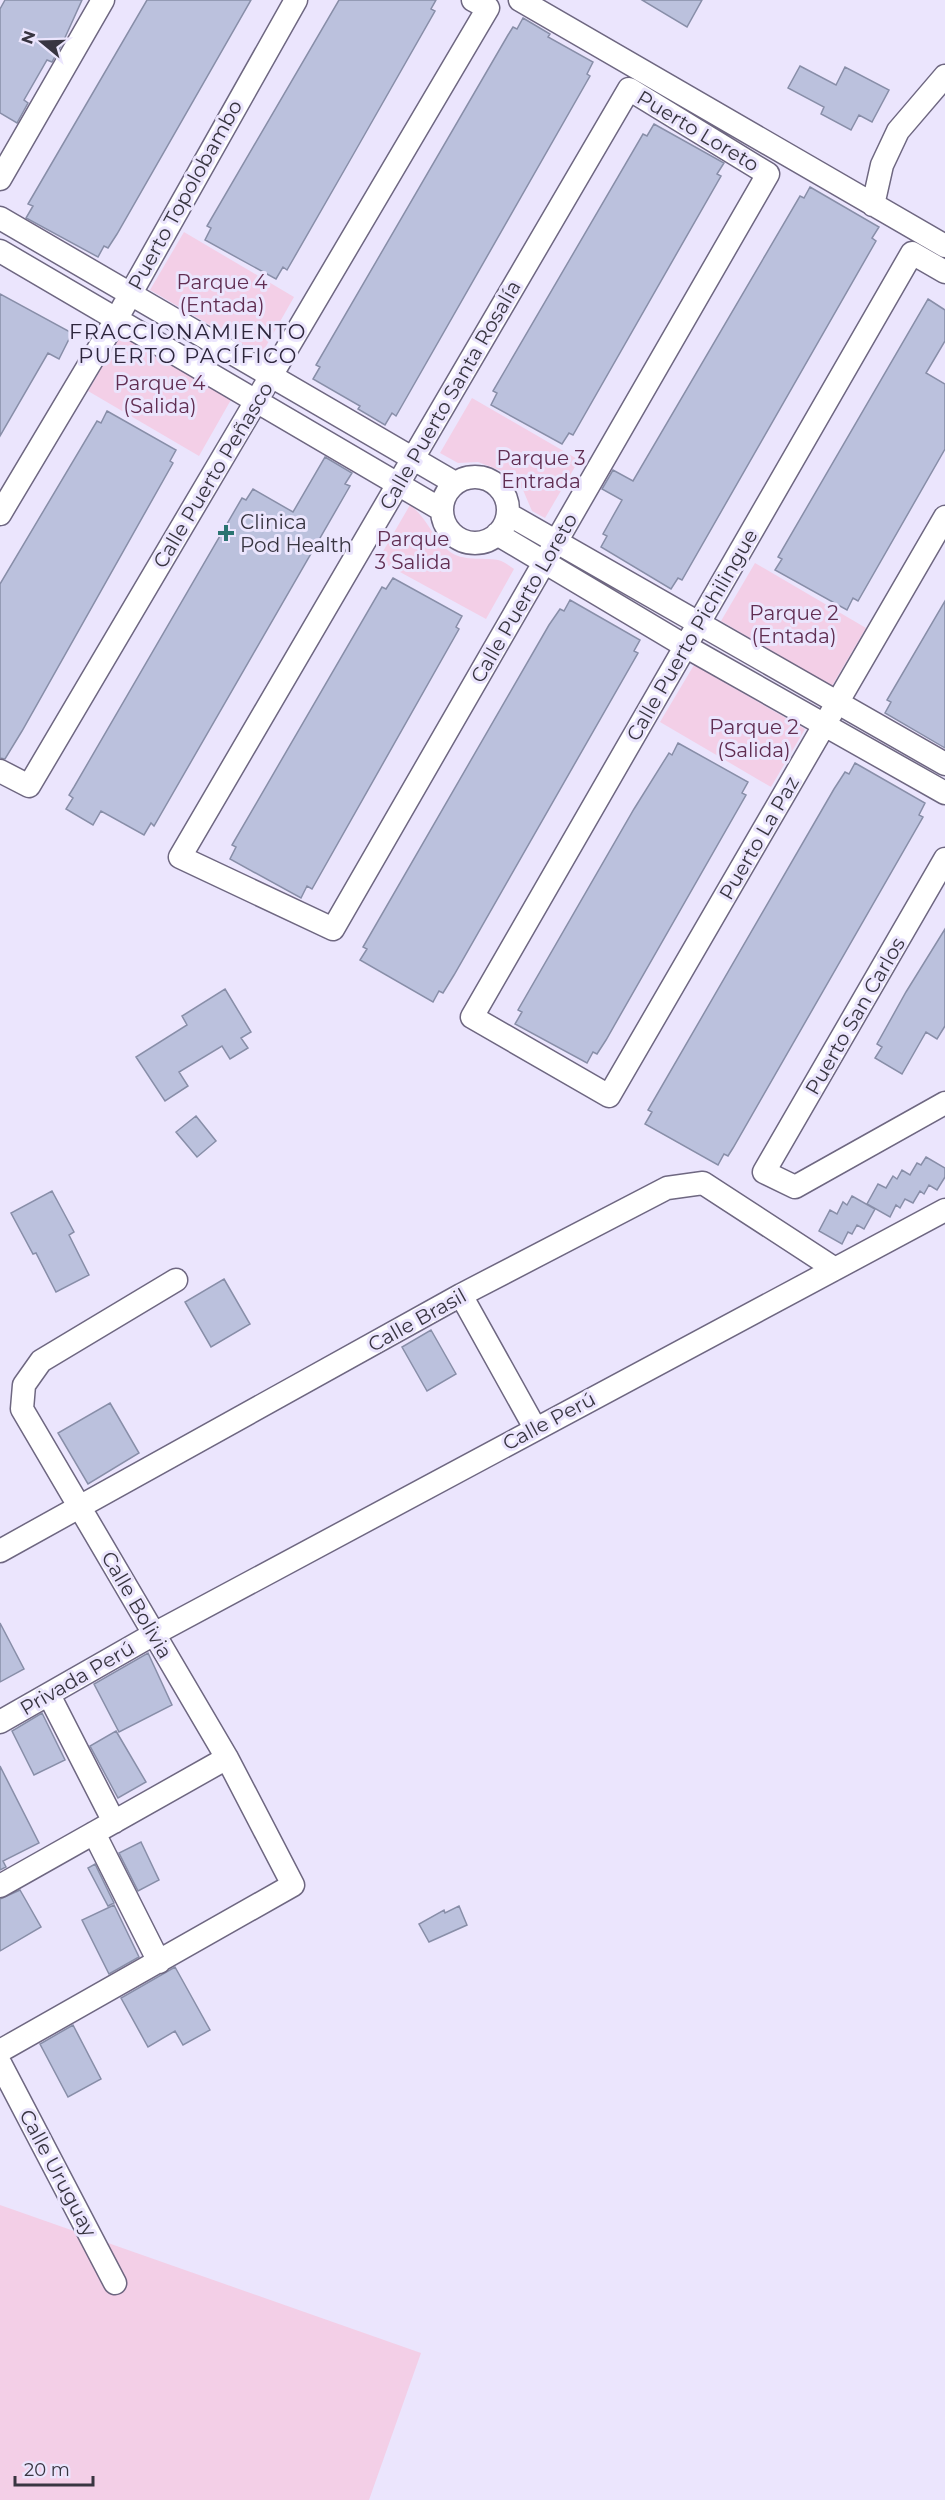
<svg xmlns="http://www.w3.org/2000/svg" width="945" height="2500" font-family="Montserrat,sans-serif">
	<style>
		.green { fill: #f3cfe7 }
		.building { fill: #bbc1dd; stroke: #888ea8; stroke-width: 1.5 }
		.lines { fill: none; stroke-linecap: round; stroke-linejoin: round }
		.street-casing { stroke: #6e6781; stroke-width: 25 }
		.street { stroke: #fff; stroke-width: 22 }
		.poi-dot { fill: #2a7471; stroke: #ebe5fd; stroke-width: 2 }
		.labels { text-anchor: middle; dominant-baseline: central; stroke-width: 6; stroke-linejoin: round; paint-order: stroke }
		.street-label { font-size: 20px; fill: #383541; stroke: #ebe5fd }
		.park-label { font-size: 20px; fill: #612e52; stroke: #ebe5fd }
		.poi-label { font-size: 20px; fill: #383541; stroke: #ebe5fd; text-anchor: start }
		.neighbourhood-label { font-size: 21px; letter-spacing: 1.5px; fill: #2c253b; stroke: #ebe5fd }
	</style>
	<rect width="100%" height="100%" fill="#ebe5fd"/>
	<!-- green -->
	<path class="green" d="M184,232L294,297L261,355L150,290Z
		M122,334L232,398L199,456L88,391Z
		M472,398L579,460L545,518L532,511L523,490L507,473L478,462L458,463L440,453Z
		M410,505C427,517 432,538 449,551C463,562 482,557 498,560C504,561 509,566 514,569L486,619L378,560Z
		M755,563L866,628L832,686L721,621Z
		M694,665L805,729L771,787L660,722Z
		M0,2205L421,2353L369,2500H0Z"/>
	<!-- building -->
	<path class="building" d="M5,0H82L63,42L52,62L47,60L24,100L28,103L17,123L0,113V9Z
		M147,0H251L117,234L108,248L104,246L98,257L26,218L33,206L28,204Z
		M339,0H436L431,9L435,11L353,155L287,270L283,267L276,279L205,240L211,228L207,226Z
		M642,0H702L687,27Z
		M523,18L550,34L548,37L593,62L587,74L590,76L396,416L392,413L385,425L358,409L360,406L313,379L320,367L316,365L508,35L513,27L517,29Z
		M800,66L836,85L845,67L889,90L872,122L859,115L851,130L821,114L824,107L788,88Z
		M654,124L724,163L717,174L721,176L573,435L569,433L562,444L491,405L497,393L493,391L643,134L647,136Z
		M810,187L879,227L872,238L876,241L682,580L678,578L671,589L601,547L607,536L603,534L622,500L602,489L613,470L633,481L800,196L804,198Z
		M0,294L72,333L59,359L48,353L0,436Z
		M928,299L945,310V341L926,373L945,384V449L858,601L853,598L847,610L775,570L782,559L778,557Z
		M107,411L176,450L170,461L173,463L22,731L5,759L0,758V584L97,421L101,423Z
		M325,457L352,473L345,484L350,486L154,826L151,823L144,835L101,811L93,825L66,809L73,798L69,795L74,787L242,498L246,500L253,489L293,512Z
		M393,578L462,616L456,627L459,629L312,889L307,886L301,898L230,859L236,847L232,845L382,587L386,589Z
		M570,600L640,640L634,651L638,653L454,975L443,993L439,991L433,1002L360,960L367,949L363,947L549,625L560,609L564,611Z
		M945,601V748L885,713L891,702L887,700Z
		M678,743L748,782L742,793L746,795L606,1040L597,1054L593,1052L587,1063L515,1024L522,1012L518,1010L634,809L669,753L672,755Z
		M855,763L925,803L919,815L923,817L733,1148L728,1156L724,1154L718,1165L645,1124L652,1112L648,1110L834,789L845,772L849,774Z
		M945,929V1026L937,1039L926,1032L902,1074L875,1058L882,1047L877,1044L906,992Z
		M225,989L251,1032L241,1038L248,1048L230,1059L222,1046L179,1072L188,1086L165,1101L136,1057L187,1025L182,1016Z
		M196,1116L216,1141L197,1157L176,1132Z
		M926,1157L945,1168V1177L937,1190L929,1185L924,1194L920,1191L913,1203L905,1199L900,1208L896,1205L890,1217L867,1204L878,1184L886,1188L893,1176L897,1179L902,1170L910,1175L917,1163L921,1165Z
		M52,1191L74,1232L69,1235L89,1275L56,1292L36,1253L33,1254L11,1213Z
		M852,1196L875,1209L864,1229L857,1225L852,1234L848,1232L842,1244L819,1231L830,1210L837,1214L843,1202L847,1205Z
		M224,1279L250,1324L211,1347L185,1302Z
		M431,1330L456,1374L427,1391L402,1347Z
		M110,1403L139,1453L88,1484L58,1433Z
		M0,1623L24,1669L0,1682Z
		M148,1653L172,1705L119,1732L94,1684Z
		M42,1713L65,1760L34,1775L12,1731Z
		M116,1731L146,1782L118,1798L90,1746Z
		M0,1766L39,1843L3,1861L6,1867L0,1870Z
		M141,1842L159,1880L138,1891L119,1853Z
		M95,1864L114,1903L108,1906L88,1868Z
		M20,1890L41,1927L0,1951V1899Z
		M114,1905L139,1957L109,1974L82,1920Z
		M459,1906L467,1925L429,1942L419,1924L444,1910L445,1913Z
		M175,1967L210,2030L183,2045L175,2031L148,2047L121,1998Z
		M73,2025L101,2079L68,2097L40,2044Z"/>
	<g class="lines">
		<defs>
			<path id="street" d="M520,0L945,246
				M629,89L768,174L333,929L180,857Z
				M0,179L103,0
				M873,205L882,165L898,131L945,76
				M0,218L455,483
				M0,251L442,510
				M945,272L912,253L472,1017L609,1096L945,517
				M442 510a33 33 0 1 1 66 0a33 33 0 1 1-66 0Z
				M0,514L117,318L296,0
				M508,514L945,764
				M497,534L685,646L945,793
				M0,771L29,786L488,8L473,0
				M945,859L764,1172L795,1187L945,1103
				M461,1295L535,1428
				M0,1551L461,1295L667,1188L703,1183L835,1269
				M49,1695L114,1822
				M0,1722L154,1634L945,1210
				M94,1833L159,1962
				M0,1886L227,1758
				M0,2051L293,1885L227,1758L22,1409L24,1385L41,1361L176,1280
				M0,2063L115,2283"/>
		</defs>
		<!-- street casing -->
		<use href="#street" class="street-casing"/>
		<!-- street -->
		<use href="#street" class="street"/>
	</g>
	<!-- markers -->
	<path class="poi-dot" d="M223 524h6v6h6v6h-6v6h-6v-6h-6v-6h6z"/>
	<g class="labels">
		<!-- street labels -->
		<g class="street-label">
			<text transform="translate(698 131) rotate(31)">Puerto Loreto</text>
			<text transform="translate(185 195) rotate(-61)">Puerto Topolobambo</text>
			<text transform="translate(450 395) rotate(-60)">Calle Puerto Santa Rosalía</text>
			<text transform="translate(213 475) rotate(-59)">Calle Puerto Peñasco</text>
			<text transform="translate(524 598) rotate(-60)">Calle Puerto Loreto</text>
			<text transform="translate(692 635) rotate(-60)">Calle Puerto Pichilingue</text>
			<text transform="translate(759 838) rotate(-60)">Puerto La Paz</text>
			<text transform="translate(855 1016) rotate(-60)">Puerto San Carlos</text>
			<text transform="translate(417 1320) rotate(-29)">Calle Brasil</text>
			<text transform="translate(549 1421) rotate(-28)">Calle Perú</text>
			<text transform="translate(137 1605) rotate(60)">Calle Bolivia</text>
			<text transform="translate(77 1678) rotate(-30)">Privada Perú</text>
			<text transform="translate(58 2173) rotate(62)">Calle Uruguay</text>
		</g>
		<!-- park labels -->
		<g class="park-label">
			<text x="222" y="282">Parque 4<tspan x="222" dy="23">(Entada)</tspan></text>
			<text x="160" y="383">Parque 4<tspan x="160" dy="23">(Salida)</tspan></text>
			<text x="541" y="458">Parque 3<tspan x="541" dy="23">Entrada</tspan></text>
			<text x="413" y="539">Parque<tspan x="413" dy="23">3 Salida</tspan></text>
			<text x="794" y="613">Parque 2<tspan x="794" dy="23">(Entada)</tspan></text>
			<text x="754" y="727">Parque 2<tspan x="754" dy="23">(Salida)</tspan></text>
		</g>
		<!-- poi labels -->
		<g class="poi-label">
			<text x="240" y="522">Clinica<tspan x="240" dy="23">Pod Health</tspan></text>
		</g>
		<!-- neighbourhood labels -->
		<g class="neighbourhood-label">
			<text x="188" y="331">FRACCIONAMIENTO<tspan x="188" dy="24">PUERTO PACÍFICO</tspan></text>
		</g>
	</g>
	<!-- north arrow -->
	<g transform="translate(42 42) rotate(289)" stroke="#ebe5fd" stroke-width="4.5" paint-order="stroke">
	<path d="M0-4.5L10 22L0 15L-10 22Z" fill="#383541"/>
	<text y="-9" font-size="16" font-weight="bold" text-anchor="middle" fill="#383541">N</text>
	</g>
	<!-- scale -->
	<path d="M15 2476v9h78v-9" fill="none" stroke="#383541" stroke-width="3"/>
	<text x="24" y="2476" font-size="18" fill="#383541" stroke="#ebe5fd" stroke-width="4.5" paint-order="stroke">20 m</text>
</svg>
